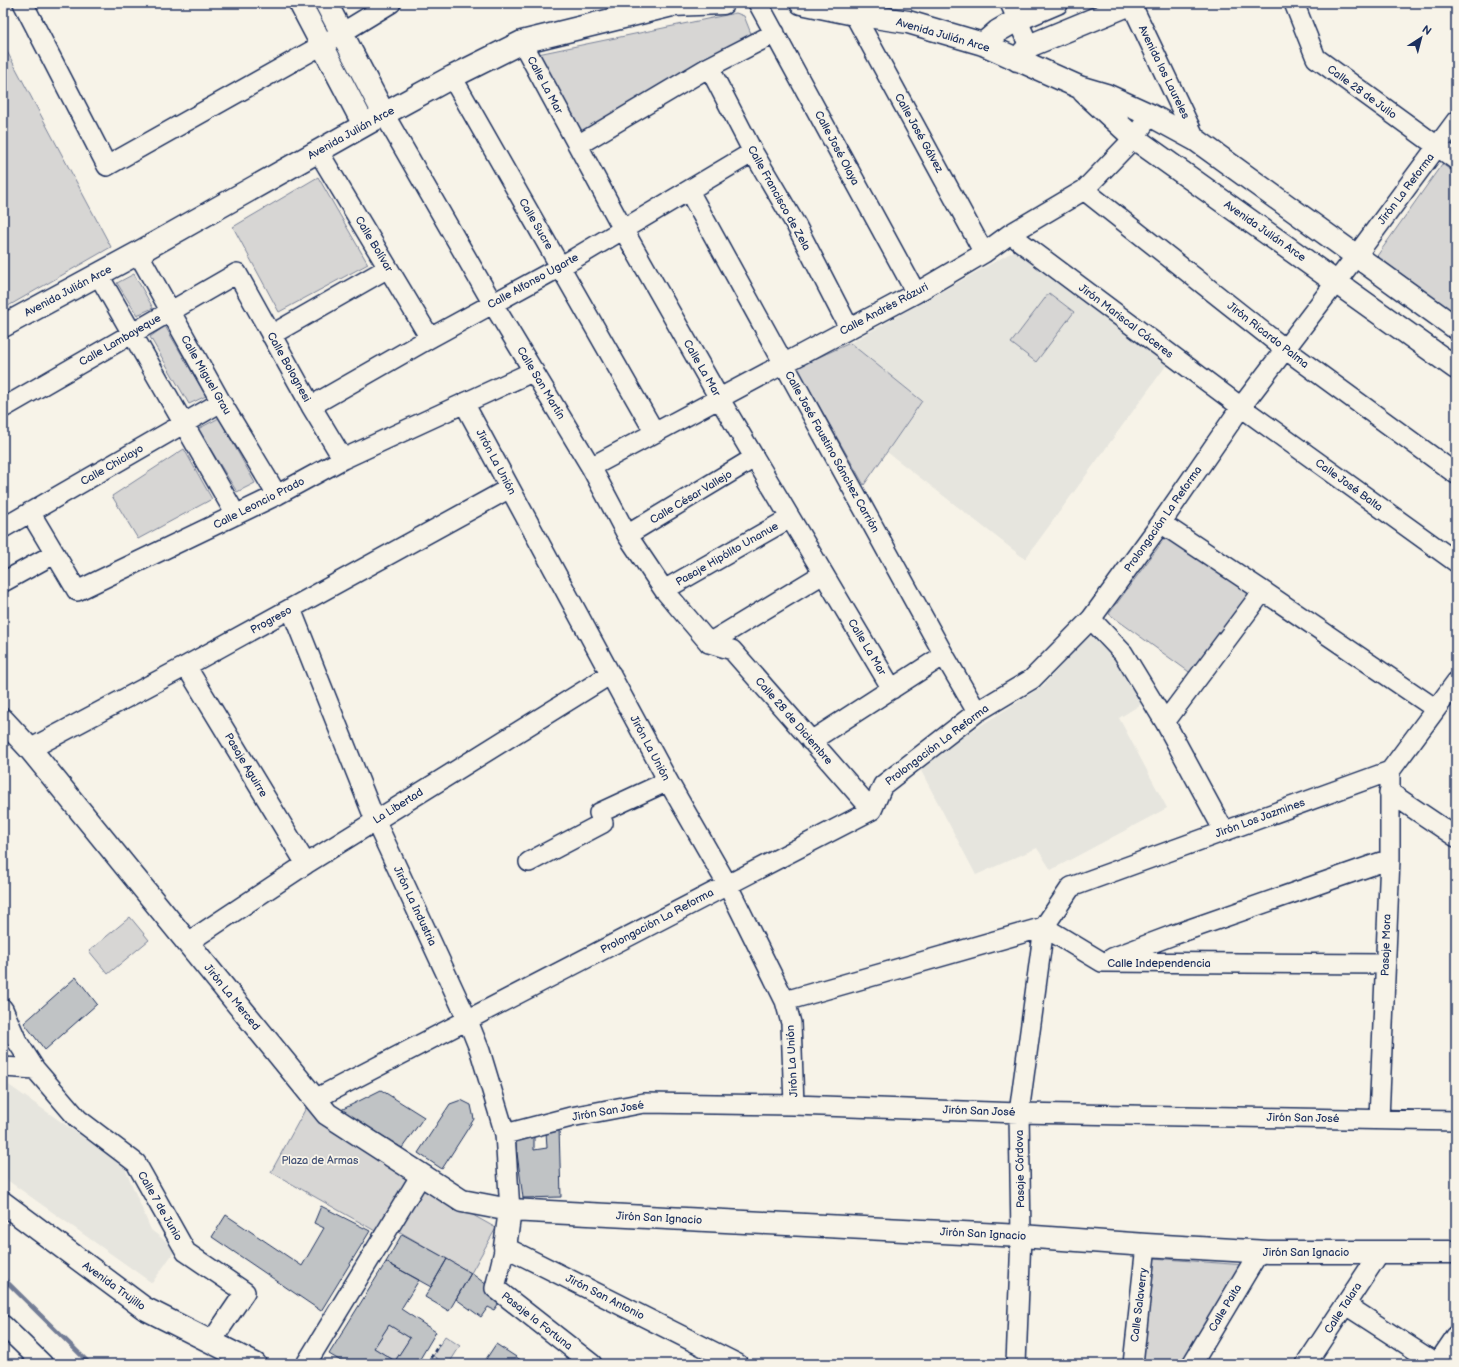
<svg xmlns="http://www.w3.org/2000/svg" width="1459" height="1367" font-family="'Balsamiq Sans',sans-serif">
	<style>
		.built { fill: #e6e5de }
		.green { fill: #d7d6d4; stroke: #798299 }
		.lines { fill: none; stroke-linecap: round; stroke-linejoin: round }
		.stream { stroke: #727c95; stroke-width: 4.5 }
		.building { fill: #c0c3c5; stroke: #1b2f5e; fill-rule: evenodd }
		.street-casing { stroke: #1b2f5e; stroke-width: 22 }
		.secondary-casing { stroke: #1b2f5e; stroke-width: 25 }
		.path { stroke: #1b2f5e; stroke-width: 2.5; stroke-dasharray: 4 3; stroke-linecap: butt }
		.street { stroke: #f7f3e8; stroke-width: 19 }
		.secondary { stroke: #f7f3e8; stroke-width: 22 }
		.labels { text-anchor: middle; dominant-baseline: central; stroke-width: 3.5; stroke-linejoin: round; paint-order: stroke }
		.street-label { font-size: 11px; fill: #1b2f5e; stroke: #f7f3e8 }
		.park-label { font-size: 11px; fill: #415076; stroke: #f7f3e8 }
	</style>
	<rect width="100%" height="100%" fill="#f7f3e8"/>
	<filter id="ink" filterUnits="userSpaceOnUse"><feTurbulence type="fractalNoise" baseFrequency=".025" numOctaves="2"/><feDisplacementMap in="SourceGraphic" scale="8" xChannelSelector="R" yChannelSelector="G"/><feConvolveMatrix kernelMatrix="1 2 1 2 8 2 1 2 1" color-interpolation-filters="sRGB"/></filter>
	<g filter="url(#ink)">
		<!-- built -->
		<path class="built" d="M1014,251L1168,363L1025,559L887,452L922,401L850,343Z
			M1093,629L1119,653L1143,703L1119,718L1167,808L1051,870L1037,848L976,875L918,765L1043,686Z
			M3,1081L124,1166L151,1230L176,1249L152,1283L3,1177Z"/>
		<!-- green -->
		<path class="green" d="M736,13L744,16L752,36L582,137L538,54Z
			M3,44L111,247L3,309Z
			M1442,164L1456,174V314L1377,256Z
			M318,177L368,264L279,312L233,227Z
			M134,274L153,308L137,315L117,283Z
			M1049,293L1074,312L1036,362L1011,343Z
			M165,326L206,396L189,404L150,337Z
			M850,343L922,401L864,485L797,367Z
			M219,418L255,483L237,492L198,429Z
			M184,449L212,499L138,539L112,496Z
			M1168,534L1250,594L1192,674L1109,614Z
			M130,917L149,940L108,974L89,951Z
			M306,1108L409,1180L377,1232L271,1172Z
			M421,1186L496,1228L471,1273L395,1229Z
			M1153,1258L1244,1265L1186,1364H1138Z
			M389,1325L410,1338L395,1361L374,1348Z
			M445,1336L460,1346L450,1362L454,1364H445L433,1356Z"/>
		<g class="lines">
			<!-- stream -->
			<path class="stream" d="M3,1278L90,1364"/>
		</g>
		<!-- building -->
		<path class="building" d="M76,977L97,1004L45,1050L24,1023Z
			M381,1090L424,1117L402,1148L341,1110Z
			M461,1100L471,1105L474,1119L442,1169L418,1153L450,1104Z
			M559,1128L561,1197L523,1198L515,1138L534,1134V1150L547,1148L546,1131Z
			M321,1206L370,1231L321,1311L212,1237L226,1215L302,1266L324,1228L314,1223Z
			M402,1234L447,1259L431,1287L386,1262Z
			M447,1259L471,1273L449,1311L425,1297Z
			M386,1262L419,1280L401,1309L436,1332L417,1364H346L329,1354ZM389,1325L410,1338L395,1361L374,1348Z
			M471,1273L503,1297L494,1310L488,1307L481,1317L456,1299Z
			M496,1344L527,1364H487L484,1362Z"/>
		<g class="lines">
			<defs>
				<path id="street" d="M23,3L107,166L322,45L391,3
					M758,3L916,293
					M1010,3L1029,46
					M1131,3L1196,140
					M1294,3L1316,58L1456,160
					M854,14L984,253
					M522,42L623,229L719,398L892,689
					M709,67L753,152L796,225L849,328
					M452,77L655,433
					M384,114L493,304L591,467L627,535L664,590L709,643
					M578,145L709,67L775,33
					M318,151L430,338
					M1084,190L1285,349L1456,474
					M689,191L944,655L977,712
					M1010,234L1241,407L1456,562
					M138,253L221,402L277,495
					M98,274L236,515
					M271,335L388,268
					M464,403L668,781L727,884L785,1001L791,1023L794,1105
					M311,406L430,338L560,267L753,152
					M3,408L237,273L311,406L343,459
					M591,467L916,293L984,253L1010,234L1084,190L1134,138L1150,115
					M30,512L77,591L277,495L343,459L534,371
					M1161,523L1263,591L1436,709
					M3,528L221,402
					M627,535L754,458
					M3,582L54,554
					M664,590L790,518
					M291,609L375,820L468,1021L480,1051L505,1134L510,1210
					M1091,619L1123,653L1165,722L1224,831
					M709,643L732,650L872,810
					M709,643L823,574
					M186,666L306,864
					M1165,722L1263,591
					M811,741L944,655
					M30,749L186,666L510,488
					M1389,792L1456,837
					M529,862L603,823L599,813L668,781
					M187,943L306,864L611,674
					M1112,958L1173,935L1390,859
					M785,1001L1044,927L1102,962L1385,964
					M3,1009L17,1041L35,1069L78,1119L136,1163L186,1252L245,1292L211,1342
					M3,1067L35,1069
					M315,1099L872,810L883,785L977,712L1032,679L1091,619L1161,523L1241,407L1356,256L1456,121
					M1379,1119L1390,859V771
					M505,1134L571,1117L644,1103L794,1105L1019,1113L1456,1121
					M1346,1305L1437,1364
					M3,1325L43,1364
					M306,1364L421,1175
					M592,1364L495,1288L505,1247L738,1364
					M1016,1364L1021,1236L1019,1113L1044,927L1071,887L1390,771L1456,682
					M1133,1364L1146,1245
					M1192,1364L1259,1252
					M1306,1364L1380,1252
					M1437,1364L1456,1336"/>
				<path id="secondary" d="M300,3L364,125
					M326,3L384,114
					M801,3L854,14L908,22L983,44L1079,87L1106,95L1150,115L1196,140L1456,328
					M983,44L998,31L1017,20L1057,3
					M1017,60L1029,46L1133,3
					M1084,92L1134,138L1456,368
					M3,326L138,253L384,114L452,77L522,42L672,5L723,3
					M3,720L30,749L327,1114L462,1201L510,1210L1021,1236L1146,1245L1268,1252H1456
					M3,1203L144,1308L255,1364
					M505,1247L510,1210"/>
			</defs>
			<!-- street casing -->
			<use href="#street" class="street-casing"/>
			<!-- secondary casing -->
			<use href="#secondary" class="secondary-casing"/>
			<!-- path -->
			<path class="path" d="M427,1364L439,1344"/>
			<!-- street -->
			<use href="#street" class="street"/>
			<!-- secondary -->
			<use href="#secondary" class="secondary"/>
		</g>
	</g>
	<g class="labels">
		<!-- street labels -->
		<g class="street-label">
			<text transform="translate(943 35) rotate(16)">Avenida Julián Arce</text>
			<text transform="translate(1164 72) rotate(64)">Avenida los Laureles</text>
			<text transform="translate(545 85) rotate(62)">Calle La Mar</text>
			<text transform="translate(1362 92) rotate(36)">Calle 28 de Julio</text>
			<text transform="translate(351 133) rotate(-29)">Avenida Julián Arce</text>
			<text transform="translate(919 133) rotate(61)">Calle José Gálvez</text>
			<text transform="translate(837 148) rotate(62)">Calle José Olaya</text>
			<text transform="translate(1406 189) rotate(-53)">Jirón La Reforma</text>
			<text transform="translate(779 198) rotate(61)">Calle Francisco de Zela</text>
			<text transform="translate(536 224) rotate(60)">Calle Sucre</text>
			<text transform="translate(1265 231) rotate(35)">Avenida Julián Arce</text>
			<text transform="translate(374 244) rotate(59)">Calle Bolívar</text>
			<text transform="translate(533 281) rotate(-29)">Calle Alfonso Ugarte</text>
			<text transform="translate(68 291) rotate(-28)">Avenida Julián Arce</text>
			<text transform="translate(884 309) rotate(-28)">Calle Andrés Rázuri</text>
			<text transform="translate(1126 321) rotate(37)">Jirón Mariscal Cáceres</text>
			<text transform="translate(1268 335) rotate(38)">Jirón Ricardo Palma</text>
			<text transform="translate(120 340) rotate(-30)">Calle Lambayeque</text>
			<text transform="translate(289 367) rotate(61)">Calle Bolognesi</text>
			<text transform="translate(702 368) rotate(60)">Calle La Mar</text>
			<text transform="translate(206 375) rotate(60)">Calle Miguel Grau</text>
			<text transform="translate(541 383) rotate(59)">Calle San Martín</text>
			<text transform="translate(832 452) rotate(61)">Calle José Faustino Sánchez Carrión</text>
			<text transform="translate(496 462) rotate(62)">Jirón La Unión</text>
			<text transform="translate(112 465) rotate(-30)">Calle Chiclayo</text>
			<text transform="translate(1349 485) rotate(36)">Calle José Balta</text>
			<text transform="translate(691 497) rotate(-31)">Calle César Vallejo</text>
			<text transform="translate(259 503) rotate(-27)">Calle Leoncio Prado</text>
			<text transform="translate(1163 519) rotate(-55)">Prolongación La Reforma</text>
			<text transform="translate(727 554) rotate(-30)">Pasaje Hipólito Unanue</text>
			<text transform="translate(271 620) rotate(-29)">Progreso</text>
			<text transform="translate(867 647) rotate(59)">Calle La Mar</text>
			<text transform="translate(794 721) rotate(49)">Calle 28 de Diciembre</text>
			<text transform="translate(937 745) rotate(-37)">Prolongación La Reforma</text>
			<text transform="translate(650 748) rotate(62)">Jirón La Unión</text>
			<text transform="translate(246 765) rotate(59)">Pasaje Aguirre</text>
			<text transform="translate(398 806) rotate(-32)">La Libertad</text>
			<text transform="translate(1260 818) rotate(-20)">Jirón Los Jazmines</text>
			<text transform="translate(415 906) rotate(65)">Jirón La Industria</text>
			<text transform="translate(657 921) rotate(-28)">Prolongación La Reforma</text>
			<text transform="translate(1386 945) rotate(-88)">Pasaje Mora</text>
			<text x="1159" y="963">Calle Independencia</text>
			<text transform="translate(232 997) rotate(51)">Jirón La Merced</text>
			<text transform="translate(792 1061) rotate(-93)">Jirón La Unión</text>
			<text transform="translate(608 1111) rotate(-10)">Jirón San José</text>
			<text transform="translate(979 1111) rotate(2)">Jirón San José</text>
			<text transform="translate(1303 1118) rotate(1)">Jirón San José</text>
			<text transform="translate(1020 1169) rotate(-91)">Pasaje Córdova</text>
			<text transform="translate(160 1206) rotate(60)">Calle 7 de Junio</text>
			<text transform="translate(659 1218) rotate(3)">Jirón San Ignacio</text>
			<text transform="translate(983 1234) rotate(3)">Jirón San Ignacio</text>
			<text x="1306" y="1252">Jirón San Ignacio</text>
			<text transform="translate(114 1286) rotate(36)">Avenida Trujillo</text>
			<text transform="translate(605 1297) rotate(27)">Jirón San Antonio</text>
			<text transform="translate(1139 1305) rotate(-83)">Calle Salaverry</text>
			<text transform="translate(1225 1308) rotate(-59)">Calle Paita</text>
			<text transform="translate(1343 1308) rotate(-57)">Calle Talara</text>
			<text transform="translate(537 1321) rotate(38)">Pasaje la Fortuna</text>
		</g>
		<!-- park labels -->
		<g class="park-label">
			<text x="320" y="1160">Plaza de Armas</text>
		</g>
	</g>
	<!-- margin -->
	<rect width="1459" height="1367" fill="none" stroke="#f7f3e8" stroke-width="16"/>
	<rect x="8" y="8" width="1443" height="1351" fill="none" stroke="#1b2f5e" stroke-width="1.5" filter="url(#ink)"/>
	<!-- north arrow -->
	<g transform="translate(1421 38) rotate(36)" stroke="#f7f3e8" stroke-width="3" paint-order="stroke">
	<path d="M0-3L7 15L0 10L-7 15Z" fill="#1b2f5e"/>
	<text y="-6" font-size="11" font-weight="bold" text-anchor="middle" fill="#1b2f5e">N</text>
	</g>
</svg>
